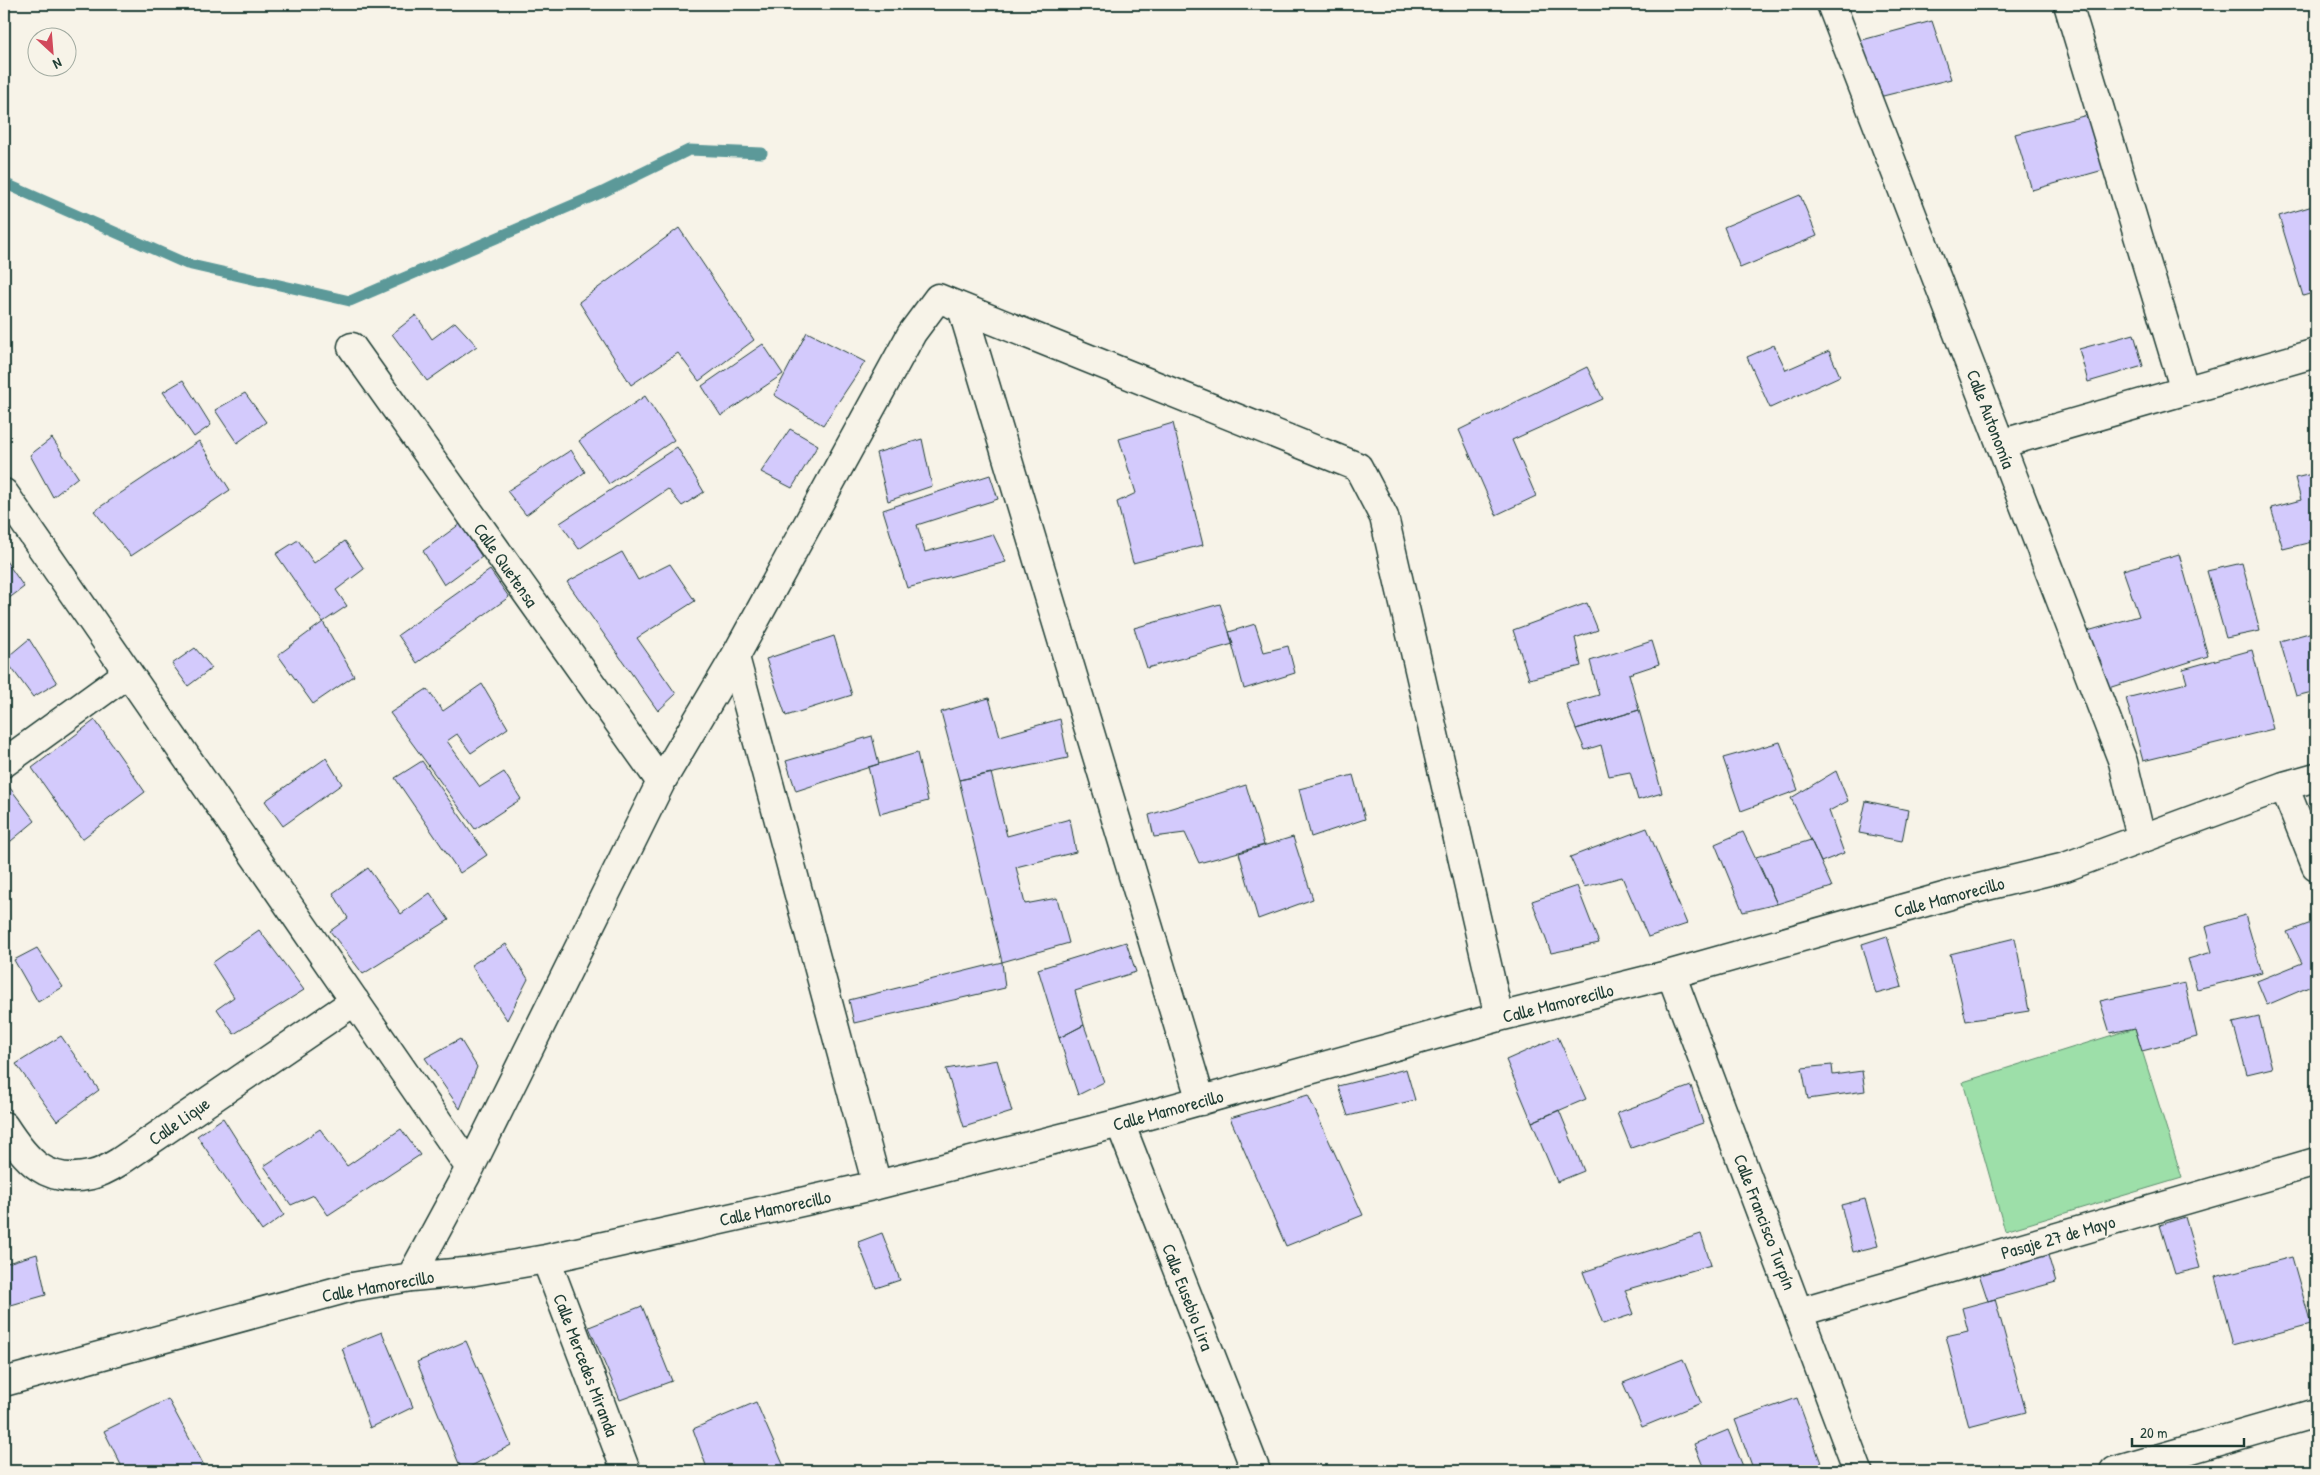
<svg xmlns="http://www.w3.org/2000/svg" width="2320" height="1475" font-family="'Patrick Hand',sans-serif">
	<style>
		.green { fill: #9ddfa9; stroke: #5e8e6e }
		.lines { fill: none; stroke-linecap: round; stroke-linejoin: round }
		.stream { stroke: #5c9999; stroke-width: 11 }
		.building { fill: #d3cafc; stroke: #1f3d34 }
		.minor-casing { stroke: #1f3d34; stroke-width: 31 }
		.minor { stroke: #f7f3e8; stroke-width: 28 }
		.labels { text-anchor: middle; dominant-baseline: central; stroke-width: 4; stroke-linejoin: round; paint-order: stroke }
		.street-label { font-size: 18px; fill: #1f3d34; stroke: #f7f3e8 }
	</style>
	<rect width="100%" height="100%" fill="#f7f3e8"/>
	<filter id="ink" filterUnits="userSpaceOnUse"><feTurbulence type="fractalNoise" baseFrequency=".02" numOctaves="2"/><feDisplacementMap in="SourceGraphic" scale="10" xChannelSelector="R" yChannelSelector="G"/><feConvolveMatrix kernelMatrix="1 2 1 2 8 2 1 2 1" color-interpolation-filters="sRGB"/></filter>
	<g filter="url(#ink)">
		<!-- green -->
		<path class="green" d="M2135,1028L2182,1178L2005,1231L1963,1082Z"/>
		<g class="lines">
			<!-- stream -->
			<path class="stream" d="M4,183L187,264L350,301L603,192L689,150L762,153"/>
		</g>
		<!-- building -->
		<path class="building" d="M1932,21L1951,79L1875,98L1855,42Z
			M2091,114L2107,169L2032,190L2015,134Z
			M1800,195L1817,236L1740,268L1724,227Z
			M2316,205V292L2303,296L2279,216Z
			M679,228L754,340L699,381L678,353L631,385L579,302Z
			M416,315L432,339L455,322L477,346L427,381L392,334Z
			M807,332L865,362L823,425L774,395Z
			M2134,334L2143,366L2088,382L2079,349Z
			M763,344L783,374L721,416L702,386Z
			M1774,345L1786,370L1829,351L1840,376L1770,408L1747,357Z
			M1587,367L1603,399L1512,440L1536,496L1496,515L1459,430Z
			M183,380L211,425L194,437L163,392Z
			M245,393L266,422L237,443L215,410Z
			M645,396L674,440L609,484L579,441Z
			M1173,423L1203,545L1133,563L1117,502L1136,493L1119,439Z
			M790,429L818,445L792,488L761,472Z
			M52,438L78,477L53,497L30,455Z
			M922,439L932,486L888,501L876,453Z
			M199,441L230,490L131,556L94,511Z
			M677,447L704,492L682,506L668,489L579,549L560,523Z
			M571,450L585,472L526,515L507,491Z
			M2316,473V541L2283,549L2271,508L2301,500L2295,478Z
			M990,475L998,499L917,525L925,552L993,534L1006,562L907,588L883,510Z
			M460,524L482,557L444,585L423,551Z
			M298,540L314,563L345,541L364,569L336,590L347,606L323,622L276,554Z
			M622,552L638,580L670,564L695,601L637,638L676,694L658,711L567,582Z
			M2179,554L2208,656L2096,692L2074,635L2139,616L2123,570Z
			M4,558L24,587L4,602Z
			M2242,563L2260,631L2226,638L2207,571Z
			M490,570L509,597L417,663L398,635Z
			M1587,603L1598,630L1575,638L1581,666L1529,679L1513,630Z
			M1220,604L1233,644L1147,668L1134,628Z
			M323,622L354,676L313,704L278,655Z
			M1255,624L1264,652L1288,646L1295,673L1244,689L1229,632Z
			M2316,631V691L2296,696L2280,641Z
			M834,636L852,695L786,716L766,659Z
			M29,639L57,683L33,697L5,659Z
			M1652,641L1659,664L1629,674L1639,710L1576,729L1566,704L1599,695L1590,661Z
			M195,648L212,668L188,686L172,664Z
			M2252,650L2273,729L2143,761L2126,698L2187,683L2183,669Z
			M482,684L508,728L471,753L457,734L447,741L480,787L504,772L521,799L475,829L390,713L427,689L443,711Z
			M989,698L1000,736L1060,719L1068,758L959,780L941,712Z
			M1639,710L1662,793L1638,800L1630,772L1609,776L1601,745L1585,750L1576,729Z
			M95,720L145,792L82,839L32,768Z
			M872,736L879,764L796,791L786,761Z
			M1780,742L1798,790L1741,811L1723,758Z
			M917,753L928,801L880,814L868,767Z
			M326,758L342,784L283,826L265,801Z
			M422,761L487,855L460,873L395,778Z
			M1836,771L1848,801L1829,811L1844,853L1821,862L1791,798Z
			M991,773L1007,836L1070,819L1076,852L1016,867L1025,904L1057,898L1069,943L1002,962L959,780Z
			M1353,775L1365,819L1311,837L1299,789Z
			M7,784L35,821L5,846L4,787Z
			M1246,785L1264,845L1199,863L1185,833L1154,837L1149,815Z
			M1866,801L1908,810L1902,841L1859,833Z
			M1647,828L1687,924L1648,937L1622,877L1584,887L1570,857Z
			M1743,832L1777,904L1743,912L1715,844Z
			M1293,837L1313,899L1258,919L1239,853Z
			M1811,840L1832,887L1777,904L1756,857Z
			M368,868L401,914L430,893L449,920L363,974L330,931L348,918L333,893Z
			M1577,886L1599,943L1551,953L1532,901Z
			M2245,915L2262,973L2197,989L2188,959L2212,952L2205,927Z
			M2311,923L2316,935V984L2267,1005L2257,981L2302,963L2287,932Z
			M259,930L304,990L234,1034L217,1009L234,997L212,963Z
			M1887,936L1902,987L1876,994L1862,944Z
			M2015,938L2029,1011L1966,1021L1950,954Z
			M1126,942L1136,972L1075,991L1084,1025L1059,1038L1038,969Z
			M506,944L528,979L507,1020L471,965Z
			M37,948L63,987L38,1002L14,960Z
			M1002,962L1005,988L854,1023L849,1000Z
			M2185,983L2197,1037L2142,1051L2135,1028L2110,1033L2100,1001Z
			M2259,1017L2272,1068L2247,1074L2233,1023Z
			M1084,1025L1104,1082L1078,1095L1059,1038Z
			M61,1036L99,1090L57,1121L16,1064Z
			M1558,1037L1586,1099L1532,1122L1506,1060Z
			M460,1039L477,1067L460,1109L425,1058Z
			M997,1060L1012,1112L964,1127L946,1069Z
			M1832,1065L1833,1075L1862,1071L1865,1091L1808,1099L1802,1068Z
			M1406,1069L1415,1100L1348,1116L1338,1086Z
			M1691,1086L1703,1123L1631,1148L1617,1113Z
			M1308,1095L1363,1215L1286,1246L1230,1118Z
			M1559,1110L1584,1171L1557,1182L1532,1122Z
			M223,1118L284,1215L262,1231L197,1136Z
			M320,1129L347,1166L401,1129L420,1155L328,1215L314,1195L291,1205L264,1166Z
			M1865,1199L1878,1246L1853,1252L1841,1205Z
			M2185,1217L2200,1268L2175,1274L2160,1225Z
			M882,1233L900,1280L876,1288L858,1242Z
			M1701,1234L1711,1265L1625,1290L1634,1314L1603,1324L1583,1272Z
			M2047,1252L2056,1282L1988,1301L1978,1271Z
			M37,1254L46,1295L4,1307V1264Z
			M2292,1257L2311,1324L2233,1345L2215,1277Z
			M1995,1299L2026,1412L1969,1427L1946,1336L1968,1331L1962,1308Z
			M642,1306L672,1381L620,1400L589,1327Z
			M382,1332L413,1407L370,1428L342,1348Z
			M466,1341L511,1445L462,1471L417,1362Z
			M1683,1359L1701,1403L1642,1427L1623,1383Z
			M1797,1398L1824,1471H1754L1735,1420Z
			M168,1399L207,1471H124L104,1431Z
			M756,1402L786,1471H708L693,1429Z
			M1728,1430L1745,1471H1705L1694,1444Z"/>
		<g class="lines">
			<defs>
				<path id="minor" d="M1831,4L2123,762L2141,838
					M2068,4L2185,391
					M962,308L1201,1101
					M352,347L661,782
					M2000,444L2316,353
					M4,493L470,1168
					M735,657L877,1185
					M4,763L128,673
					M2284,786L2316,866
					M1671,974L1858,1471
					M1120,1123L1256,1471
					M4,1126C26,1160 46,1185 91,1175C101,1173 111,1167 119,1162L355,1001
					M546,1259L626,1471
					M411,1277L470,1168L661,782L735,657L912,333L938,298L1358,467L1384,517L1499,1017
					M1799,1312L2316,1162
					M4,1382L352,1287L411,1277L475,1271L546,1259L877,1185L1120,1123L1499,1017L1671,974L1954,894L2065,867L2284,786L2316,777
					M2115,1471L2316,1413"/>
			</defs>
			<!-- minor casing -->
			<use href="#minor" class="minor-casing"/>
			<!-- minor -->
			<use href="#minor" class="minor"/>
		</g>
	</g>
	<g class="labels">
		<!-- street labels -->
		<g class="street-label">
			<text transform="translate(1991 419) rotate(69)">Calle Autonomía</text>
			<text transform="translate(506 565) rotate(55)">Calle Quetensa</text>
			<text transform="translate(1949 897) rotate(-15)">Calle Mamorecillo</text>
			<text transform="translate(1558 1003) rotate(-14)">Calle Mamorecillo</text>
			<text transform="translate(1168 1110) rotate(-15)">Calle Mamorecillo</text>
			<text transform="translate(179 1121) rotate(-35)">Calle Lique</text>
			<text transform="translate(775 1208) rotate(-12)">Calle Mamorecillo</text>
			<text transform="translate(1765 1222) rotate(69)">Calle Francisco Turpín</text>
			<text transform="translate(2058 1237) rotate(-16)">Pasaje 27 de Mayo</text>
			<text transform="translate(378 1286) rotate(-10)">Calle Mamorecillo</text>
			<text transform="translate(1188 1297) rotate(69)">Calle Eusebio Lira</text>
			<text transform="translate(586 1365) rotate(69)">Calle Mercedes Miranda</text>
		</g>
	</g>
	<!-- margin -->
	<rect width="2320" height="1475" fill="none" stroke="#f7f3e8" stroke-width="20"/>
	<rect x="10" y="10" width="2300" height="1455" fill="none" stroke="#1f3d34" stroke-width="2" filter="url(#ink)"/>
	<!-- north arrow -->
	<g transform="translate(52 52) rotate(154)"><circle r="24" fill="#f7f3e8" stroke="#a1aaa0"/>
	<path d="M0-4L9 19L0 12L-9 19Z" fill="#d1495b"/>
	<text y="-8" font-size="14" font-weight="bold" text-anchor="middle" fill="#1f3d34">N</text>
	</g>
	<!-- scale -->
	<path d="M2132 1438v8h112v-8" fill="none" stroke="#1f3d34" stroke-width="2.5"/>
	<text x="2140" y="1438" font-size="15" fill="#1f3d34" stroke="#f7f3e8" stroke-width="4" paint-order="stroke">20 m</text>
</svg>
